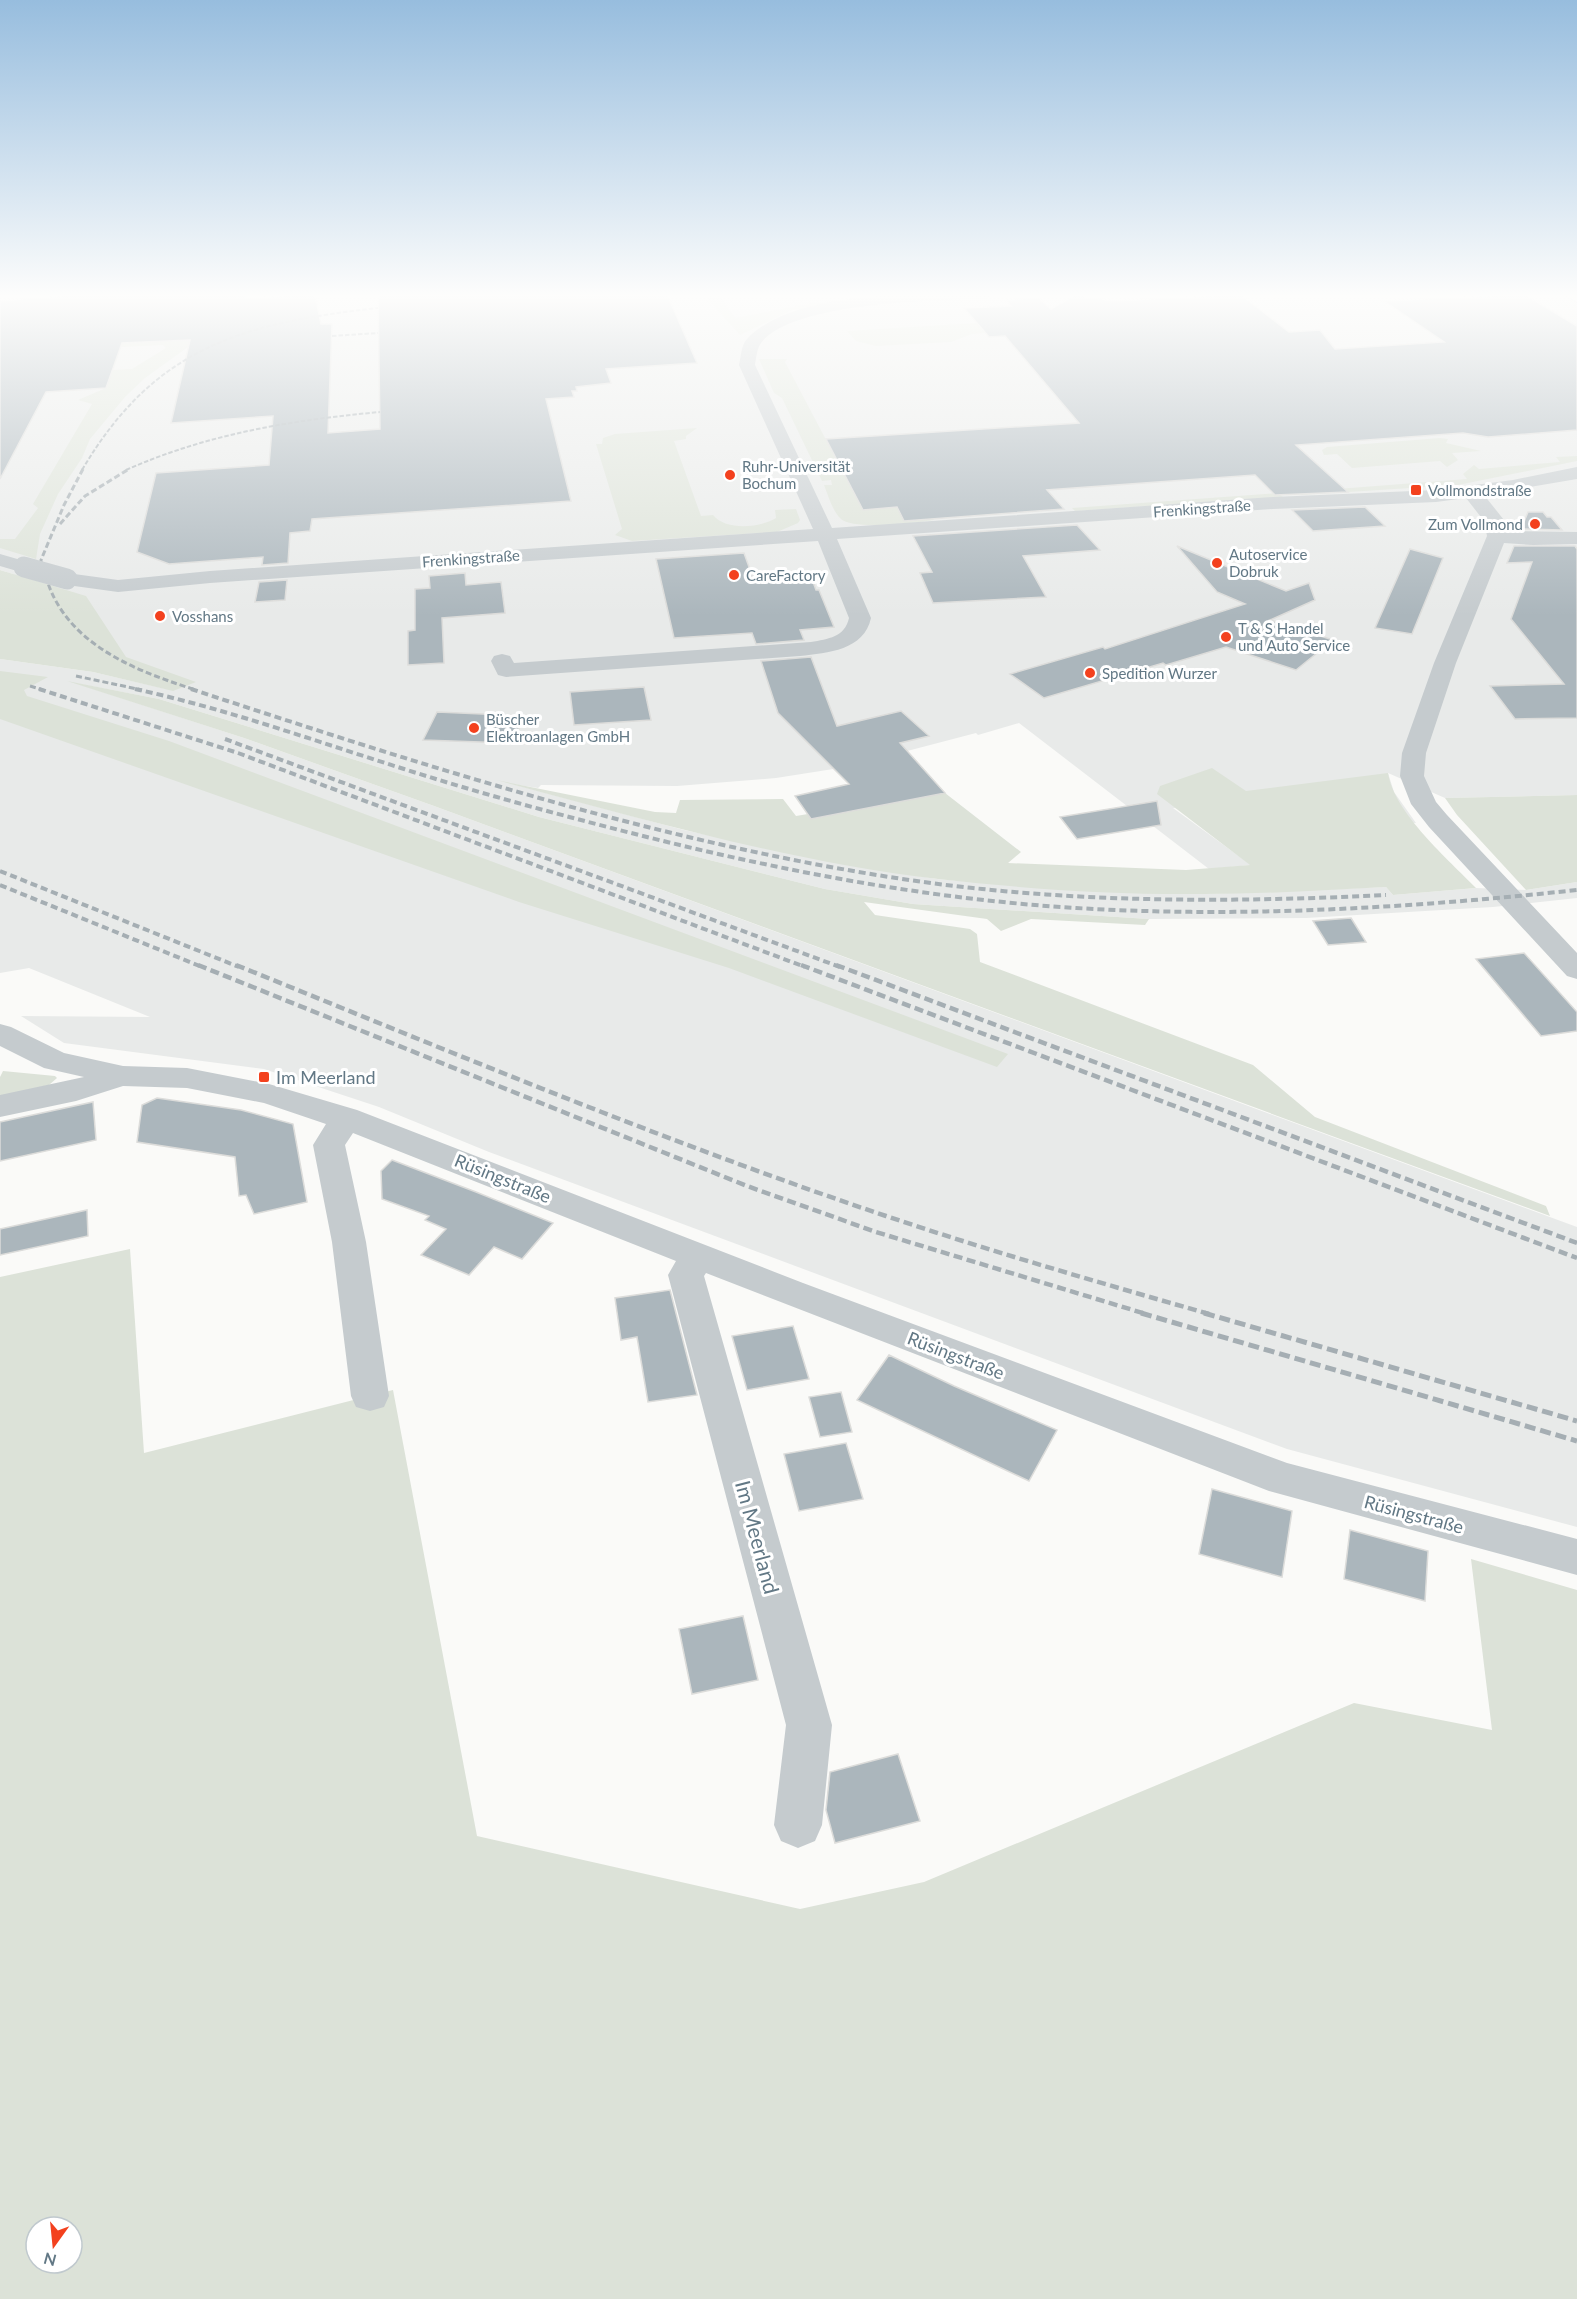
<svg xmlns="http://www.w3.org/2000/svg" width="1577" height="2299" font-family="Lato,sans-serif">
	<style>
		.built { fill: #e8eae9 }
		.green { fill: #dce2d8; fill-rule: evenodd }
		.building { fill: #abb6bc; stroke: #dcdcda; stroke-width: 1.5 }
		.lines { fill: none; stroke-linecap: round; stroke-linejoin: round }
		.secondary-casing { stroke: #b7bec3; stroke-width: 2 }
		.street { fill: #c5cbce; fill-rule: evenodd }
		.secondary { fill: #fff; fill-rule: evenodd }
		.rail-far4 { stroke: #a5aeb3; stroke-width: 2; stroke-dasharray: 4.5 2; stroke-linecap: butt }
		.rail-far3 { stroke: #a5aeb3; stroke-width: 3; stroke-dasharray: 6 3; stroke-linecap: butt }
		.rail-far2 { stroke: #a5aeb3; stroke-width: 4; stroke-dasharray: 7 4; stroke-linecap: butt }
		.rail-far1 { stroke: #a5aeb3; stroke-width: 4.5; stroke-dasharray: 9 4.5; stroke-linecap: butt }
		.rail { stroke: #a5aeb3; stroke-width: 5; stroke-dasharray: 11 5; stroke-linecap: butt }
		.street-bridge { stroke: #c5cbce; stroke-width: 21 }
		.poi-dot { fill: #f3411e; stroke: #fff; stroke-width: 2 }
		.labels { text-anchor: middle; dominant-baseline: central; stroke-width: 6; stroke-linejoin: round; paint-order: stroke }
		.far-poi-label { font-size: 15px; fill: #627885; stroke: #fff; text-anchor: start }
		.far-street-label { font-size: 15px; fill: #627885; stroke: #fff }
		.poi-label { font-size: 18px; fill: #627885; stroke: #fff; text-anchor: start }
		.street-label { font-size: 18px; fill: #627885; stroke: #fff }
		.near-street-label { font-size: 21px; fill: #627885; stroke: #fff }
	</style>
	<rect width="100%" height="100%" fill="#fafaf8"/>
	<!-- built -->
	<path class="built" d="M0,294H1577V795L1445,798L1388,773L1394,792L1416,823L1173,808L1251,865L1209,869L1019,723L978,735L976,733L846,767L776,778L677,786L541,785L538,788L512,784L684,830L840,863L937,879L1068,890L1203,894L1386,887L1393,895L1476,888L1526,890L1577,882V898L1493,907L1306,918L1149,919L913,904L825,889L539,817L159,699L75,683L244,738L434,806L1577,1227V1527L1287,1449L489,1152L379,1107L264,1069L64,1043L21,1016L150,1017L29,968L0,973V659L93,672L166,689L13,574L0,570Z"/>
	<!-- green -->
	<path class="green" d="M703,294H718L735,318L813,303L872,297L792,310L740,335Z
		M977,323L985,333L972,334L951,342L876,346L856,341L847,331Z
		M242,331L188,347L145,378L125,397L90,439L82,458L58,494L40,534L36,559L0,548V539H15L38,508L33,504L92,404L78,400L106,388L111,373L0,376L132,369L166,348L163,345L60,350L91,345L190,340Z
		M759,359H787L785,362L863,510C885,509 921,498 934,520C917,523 852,530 841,519C833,512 828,495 824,485H832L831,480L822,481L782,398L774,393Z
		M697,428L686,436V439L674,441L701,516L713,515C726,531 760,528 776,518L775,510L796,509L800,520L798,523L777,532L632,541L615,535L622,529L596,444H602L603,438L615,434Z
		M1440,438L1448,439L1446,443L1481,451L1452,453L1458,460L1447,467L1440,461L1352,468L1337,454L1324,455L1322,450L1327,447Z
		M1577,456V461L1458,485L1301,495L1298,492L1467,479L1463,474L1474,465L1479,469L1560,462L1556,457Z
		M1278,493L1283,497L1075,511L1072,508Z
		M0,570L86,596L126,657L196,682L173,691L93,672L0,659Z
		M0,671L48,677L24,690L27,696L169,741L1008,1054L997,1067L729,968L519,902L0,719Z
		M67,681L159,699L539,817L825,889L913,904L1149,919L1145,925L1031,919L1001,931L987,919L864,902L875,915L970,929L977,934L980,962L1253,1065L1315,1117L1546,1206L1550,1216L434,806L244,738Z
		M1212,768L1246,791L1388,773C1394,813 1449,860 1476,888L1393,895L1386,887C1326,890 1265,894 1205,894C1116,895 1026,889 938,879C789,862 640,818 496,780L655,812L676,813L680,800L783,799L796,816L808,814L812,819L945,793L1021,852L1008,863L1186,870L1250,865L1157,794L1160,786Z
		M1577,795V882L1526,890L1457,815L1445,798Z
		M3,1071L55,1076L57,1078L49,1085L0,1096V1077Z
		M130,1249L144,1453L393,1390L477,1836L800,1909L924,1882L1354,1703L1492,1730L1471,1559L1577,1590V2299H0V1277ZM36,2227H72V2263H36Z"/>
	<!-- building -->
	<path class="building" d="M79,294H247V298L315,294L321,324H332L328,433L380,429L378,294H667L697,363L606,369L611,383L576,387L577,391H572L574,397L546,399L571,501L312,519L310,531L290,533L288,563L262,565L263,557L169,564L137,552L156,473L269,465L273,416L171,423L190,340L122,343L106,388L46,392L0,479V301Z
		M1240,294L1289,332L1320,330L1335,349L1444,342L1384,301L1524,294L1577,326V430L1488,437L1463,433L1296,445L1348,492L1275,495L1255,475L1047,490L1064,509L904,521L897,507L863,510L826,439L1079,423L1005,336L989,337L964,308L1011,306L1005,300L1039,298L1051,309L1075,295L1114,301Z
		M1365,507L1385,526L1313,531L1292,510Z
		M1528,512H1543L1547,517H1551L1562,530L1521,529Z
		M1077,525L1100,550L1023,556L1046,597L933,603L920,573L932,572L913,536Z
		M1177,546L1286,591L1309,583L1315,600L1270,620L1333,640L1296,670L1226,647L1166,665L1163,663L1044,698L1010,674L1103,647L1105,649L1245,604L1217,592Z
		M1514,546H1575L1577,549V718L1515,719L1490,686L1564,684L1511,619L1532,562L1507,563Z
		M1410,549L1443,558L1412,634L1375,628Z
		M744,553L754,581L812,579L816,590H819L834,627L800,630L804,640L756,644L752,633L674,638L656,559Z
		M465,573L466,585L501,582L505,613L442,618L444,663L408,665V631L415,630V589L430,588L429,576Z
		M287,580L285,600L255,602L259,582Z
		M811,657L837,726L901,711L929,736L900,743L945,793L811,819L795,796L849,784L778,713L761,661Z
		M644,687L651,720L574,725L570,692Z
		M437,712L524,716L513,743L423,740Z
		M1157,801L1161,825L1077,839L1060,817Z
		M1351,918L1366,942L1328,945L1313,921Z
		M1524,953L1577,1012V1031L1541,1036L1476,959Z
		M157,1098L241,1110L293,1124L307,1202L254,1214L246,1195L239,1196L235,1157L137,1142L142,1105Z
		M93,1102L96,1140L0,1161V1122Z
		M392,1160L476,1192L553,1223L522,1259L494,1247L469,1275L421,1255L446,1229L425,1220L429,1216L382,1199L381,1171Z
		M87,1210L88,1236L0,1255V1229Z
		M670,1290L697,1395L648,1402L637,1337L621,1340L615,1298Z
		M793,1326L809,1379L747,1390L732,1336Z
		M889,1355L954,1386L1057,1430L1029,1481L857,1400Z
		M841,1392L852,1432L820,1437L809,1397Z
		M846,1443L863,1499L799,1511L784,1454Z
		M1212,1489L1292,1511L1282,1577L1199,1554Z
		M1350,1530L1428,1551L1425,1601L1344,1579Z
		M743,1616L758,1680L692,1694L679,1629Z
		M898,1754L920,1821L835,1843L826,1810L830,1772Z"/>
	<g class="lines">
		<defs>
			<path id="secondary" d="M1564,294H1577V302Z"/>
		</defs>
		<!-- secondary casing -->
		<use href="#secondary" class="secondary-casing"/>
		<!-- street -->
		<path class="street" d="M995,294L988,298C936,301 794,301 761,343C757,348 756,359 755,365L832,528L1273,497L1436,490L1513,480L1577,467V479L1484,495L1504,520L1506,531L1577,532V544L1533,545L1504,543L1456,663L1426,753L1424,776L1436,802L1447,815L1577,953V979L1567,976L1429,827L1411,804L1400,776L1402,753L1434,663L1487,536L1484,521L1466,498L1436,502L1273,509L837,539L871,618C864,650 828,653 800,656L506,677L498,675L491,661L494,656L502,654L510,656L514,663L811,642C828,639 845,637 849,618L818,541L210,583L118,592L67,585L60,583L57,579L60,575L67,573L118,580L210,571L813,529L739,365C741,357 741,345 747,339C794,288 930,294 995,294Z
			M0,554L31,563L34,567L31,571L24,573L0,566Z
			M0,1024L11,1027L64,1053L123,1066L187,1068L269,1084L357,1110L803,1283L1287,1463L1577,1539V1575L1269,1491L706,1273L704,1276L832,1725L822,1825L815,1841L798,1848L781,1841L774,1825L786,1725L668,1275L676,1261L353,1133L345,1145L366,1242L389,1396L384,1407L370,1411L356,1407L351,1396L332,1242L313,1145L326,1124L264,1103L187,1088L123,1086L76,1101L0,1117V1095L84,1077L44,1068L0,1046Z"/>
		<!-- secondary -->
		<use href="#secondary" class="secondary"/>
		<!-- rail-far4 -->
		<path class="rail-far4" d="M332,336L378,333
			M82,470C155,346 244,323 378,308
			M126,470C207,434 292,420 380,412"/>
		<!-- rail-far3 -->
		<path class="rail-far3" d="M83,469L64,505L41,560C41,569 46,578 49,586C72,647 139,672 196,690
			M60,524L85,496L129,469
			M76,676L142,690
			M30,686L43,690"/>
		<!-- rail-far2 -->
		<path class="rail-far2" d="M39,689L238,753L805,967
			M135,689C227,709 315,741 404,769C482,794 560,815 639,835C782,871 928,899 1076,908C1243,918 1410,908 1577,890
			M191,689C422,765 655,841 896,878C1058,903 1223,903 1386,895
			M225,739L840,967
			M0,871L239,967
			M0,885L202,967"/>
		<!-- rail-far1 -->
		<path class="rail-far1" d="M198,965L747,1186L876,1232L1146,1314
			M236,965C451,1052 666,1142 886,1216C993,1252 1101,1283 1209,1314
			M801,965L1577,1258
			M836,965L1577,1243"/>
		<!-- rail -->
		<path class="rail" d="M1141,1313L1577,1441
			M1204,1313L1577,1421"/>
		<!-- street-bridge -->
		<path class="street-bridge" d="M24,567L67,579"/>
	</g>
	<!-- sky -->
	<linearGradient id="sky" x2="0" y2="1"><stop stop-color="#97bdde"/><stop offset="0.48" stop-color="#fdfdfc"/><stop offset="1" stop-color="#fdfdfc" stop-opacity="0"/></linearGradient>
	<rect width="1577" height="616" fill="url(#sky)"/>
	<!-- markers -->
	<g class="poi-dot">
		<circle cx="730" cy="475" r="6"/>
		<rect x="1410" y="484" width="12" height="12" rx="3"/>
		<circle cx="1535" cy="524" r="6"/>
		<circle cx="1217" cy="563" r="6"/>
		<circle cx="734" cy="575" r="6"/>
		<circle cx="160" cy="616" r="6"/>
		<circle cx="1226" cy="637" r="6"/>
		<circle cx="1090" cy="673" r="6"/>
		<circle cx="474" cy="728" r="6"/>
		<rect x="258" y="1071" width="12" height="12" rx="3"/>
	</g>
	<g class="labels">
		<!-- far-poi labels -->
		<g class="far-poi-label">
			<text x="742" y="466">Ruhr-Universität<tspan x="742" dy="17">Bochum</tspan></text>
			<text x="1428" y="490">Vollmondstraße</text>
			<text x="1523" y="524" text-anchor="end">Zum Vollmond</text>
			<text x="1229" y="554">Autoservice<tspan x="1229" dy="17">Dobruk</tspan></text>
			<text x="746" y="575">CareFactory</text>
			<text x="172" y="616">Vosshans</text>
			<text x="1238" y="628">T &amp; S Handel<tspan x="1238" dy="17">und Auto Service</tspan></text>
			<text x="1102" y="673">Spedition Wurzer</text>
			<text x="486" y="719">Büscher<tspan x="486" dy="17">Elektroanlagen GmbH</tspan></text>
		</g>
		<!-- far-street labels -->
		<g class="far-street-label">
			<text transform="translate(1202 508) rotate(-4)">Frenkingstraße</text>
			<text transform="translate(471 558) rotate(-4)">Frenkingstraße</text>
		</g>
		<!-- poi labels -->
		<g class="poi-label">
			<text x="276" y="1077">Im Meerland</text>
		</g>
		<!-- street labels -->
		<g class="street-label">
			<text transform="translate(503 1178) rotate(22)">Rüsingstraße</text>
			<text transform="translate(956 1355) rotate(21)">Rüsingstraße</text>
			<text transform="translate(1414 1514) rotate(15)">Rüsingstraße</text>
		</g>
		<!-- near-street labels -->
		<g class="near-street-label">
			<text transform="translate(758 1537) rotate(75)">Im Meerland</text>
		</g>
	</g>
	<!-- north arrow -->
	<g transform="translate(54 2245) rotate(195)"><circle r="28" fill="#ffffff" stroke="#c0c9ce" stroke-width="1.5"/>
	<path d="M0-4.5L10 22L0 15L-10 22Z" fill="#f3411e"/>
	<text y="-9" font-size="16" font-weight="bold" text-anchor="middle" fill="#627885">N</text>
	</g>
</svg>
